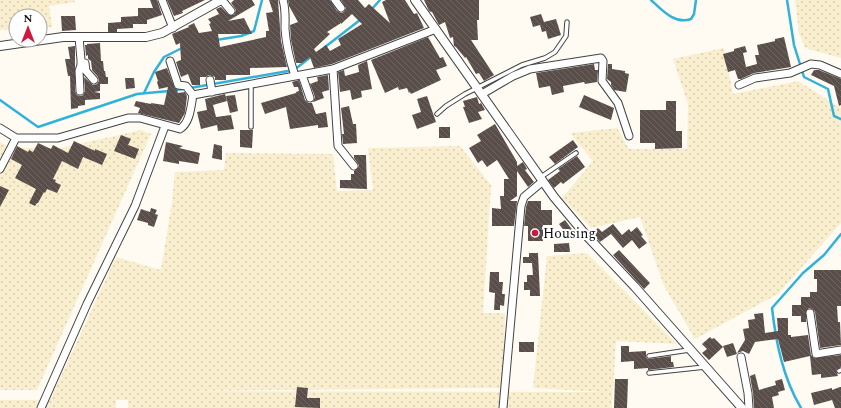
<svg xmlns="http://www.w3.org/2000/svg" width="841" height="408" font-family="Spectral,serif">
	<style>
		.farmland { fill: url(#farmland-dots) }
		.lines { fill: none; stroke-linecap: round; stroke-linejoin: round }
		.stream { stroke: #31b2db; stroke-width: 2.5 }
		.building { fill: url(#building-back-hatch); fill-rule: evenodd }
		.service-casing { stroke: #434343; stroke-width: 5.5 }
		.minor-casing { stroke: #434343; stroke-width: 9 }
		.tertiary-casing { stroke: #434343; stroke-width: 10 }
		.service { stroke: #fff; stroke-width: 3.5 }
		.minor { stroke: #fff; stroke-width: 7 }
		.tertiary { stroke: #fff; stroke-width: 8 }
		.poi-dot { fill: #d0183e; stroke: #fff; stroke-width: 1.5 }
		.labels { text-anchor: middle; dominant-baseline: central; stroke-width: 4; stroke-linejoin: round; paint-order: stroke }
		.poi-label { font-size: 14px; fill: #101010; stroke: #fff; text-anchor: start }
	</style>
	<defs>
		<pattern id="farmland-dots" width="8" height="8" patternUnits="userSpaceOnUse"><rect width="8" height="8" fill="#f9efcf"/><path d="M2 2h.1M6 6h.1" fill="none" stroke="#d4ccb1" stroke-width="1.8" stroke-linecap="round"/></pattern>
		<pattern id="building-back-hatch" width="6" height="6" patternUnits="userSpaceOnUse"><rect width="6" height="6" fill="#5a4e4b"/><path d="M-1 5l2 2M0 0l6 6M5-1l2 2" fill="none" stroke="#6d6361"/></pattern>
	</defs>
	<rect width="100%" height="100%" fill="#fffbf3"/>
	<!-- farmland -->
	<path class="farmland" d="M0,0H74L75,2L49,6L52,27L40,28V16H16V29L0,30Z
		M795,0H841V58L805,48L799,33Z
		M724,48L733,94L798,81L841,108V223L778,294L695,339L664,286L640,217L591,228L562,198L593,161L570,133L617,128L629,149H687L688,104L673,59Z
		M141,130L151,134L37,390H0V142L11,148H61Z
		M460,146L491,185L483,313H505L504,388L187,391L601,392L533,388L547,256L587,253L677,344L616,341L612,408H128V400H116V408H0V400H50L116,257L161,270L172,202L175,172L224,170L226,153L333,154L337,191L373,190L368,148Z"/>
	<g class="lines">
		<!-- stream -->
		<path class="stream" d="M651,0C662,10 675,25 691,19L694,14L696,0
			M787,0L794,45L804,77L828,89L834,116L841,119
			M371,10L380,0
			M216,40L241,36L254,31L262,0
			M325,47L360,20
			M190,88L294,70L312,56
			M174,90L185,89
			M144,93L154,72L164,57L182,48
			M0,100L38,127L137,94L169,91
			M801,408C783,378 776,343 772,308L803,273L824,255L841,234"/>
	</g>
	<!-- building -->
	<path class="building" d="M150,0H157L162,15L147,20V24H133V28L117,29V32H108V23L121,22V17L138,16V8H153Z
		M167,0H205L182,11L183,13L174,16Z
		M234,0H252L255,5L228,21L244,18L252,34H218L220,47L266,37V31H269L266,13L273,12L269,0H278L281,41L287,67L250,68V75H226V80H215V77L209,75L206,77H200V85H192L188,74L181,77L176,62L181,60L180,43L176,45L172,34L189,27L188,26L194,23L199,33L212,31L209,24L211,23L208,19L219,14L216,9L221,7L229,15H234L236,10L231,3Z
		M288,0H330L337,11L341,13L344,12L346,8L341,0H358L365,8L369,4L390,23L382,2L386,0H405L414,14L417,13L424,28L332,64L314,68L310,57L302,63H296L291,40L290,25L298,22L289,6ZM352,14L362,24L338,39L341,45L330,51L326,45L316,52L314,49L330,34L327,32L341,23V24Z
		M424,0H479V20H477L478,40H471L494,75L484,81L479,73L476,74L466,57L465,58L456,47L454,46L453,37L450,38L445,22L439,25L432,12H431L429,11Z
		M541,14L544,22L556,19L561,35L548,39L546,31L542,32L540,25L533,27L530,17Z
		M61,16H75L76,30L62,31Z
		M428,37L440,58L443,57L447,66L436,70L441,80L411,94L410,92L409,93L407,88L399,90L398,87L385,93L371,60Z
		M784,37L791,67L754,73L741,79H738L735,70L728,72L723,54L734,51V49L745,46L747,52L743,53L746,67L757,64L755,55H759L757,45L775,41V39Z
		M100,43L101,61H103L104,71H105L106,77H108V84H100V91L94,92L100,93V99L85,100V105L78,106V108L71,109L70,76H68L65,59H70L68,47L75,46V91L77,95L81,96L83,95L85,91L84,77L93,85L97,84L99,81L98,77L92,70L91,61L88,59V55L86,56L85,45H87V44Z
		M367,61L372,89L361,91L362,97L352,100L350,90L340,92L338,72L344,70L345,76L359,72L358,65Z
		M594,64L595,70H598L597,82L585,84L584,82L563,86L564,92L552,95L550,86L539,88L536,73Z
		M608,64H612V69L625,71V73L629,74L626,92L614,90L611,85V82L607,79Z
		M167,68L175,89L177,90L178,93L185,92L187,96L185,113L179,123L138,113L140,108L134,106L136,101L151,104V103L164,105L168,87L159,89L157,82L158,81L155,72Z
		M814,70H819L841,79V105L839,106L834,86L811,75Z
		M328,75L329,90L322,92L324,98L313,102L315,97L310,84L318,81L317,77Z
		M125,78H134L135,88L126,89Z
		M299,80L305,100L309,103H312L316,114L326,112L328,127L318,128V125L290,129L286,107L265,114L261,103L296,93V92L299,91L298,87H294L292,82Z
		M225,94L227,101L213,105L216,117L231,115L234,129L218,131L217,125L201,129L197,112L207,110L205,99Z
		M235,95L238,111L230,113L226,96Z
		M584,95L614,108L611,120L579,107Z
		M427,96L436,122L417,129L412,115L421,112L417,99Z
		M477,97L479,104L481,103L485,110L478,112L482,119L469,123L463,107H465L463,101Z
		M666,101H676V131H682V148L655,149V143H640V110H666Z
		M349,106L353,124H356L357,143L343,144L342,134H344L341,108Z
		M495,124L517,162V166L523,162L527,169L525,170L534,182L528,187L517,171V196L510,201H517L514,226H492V208L501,209L500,196H504V179H509L497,160L487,167L482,160L478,163L469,148L481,141L477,135Z
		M439,127H450V138H439Z
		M240,130H253L252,148L240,147Z
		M121,135L131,139L128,145L139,149L135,159L114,151Z
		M573,140L578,147L555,164L549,157Z
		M74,141L95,151V149L107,154L102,165L83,157L78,169L62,161L53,179L56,180L55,182L61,185L57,193L47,189L45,193L44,192L38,203H37L35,206L29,203L36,189L15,178L22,165L11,159L17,146L28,152L29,150L33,152L38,143L51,149L53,145L68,153Z
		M166,142L183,146L179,148L200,153L198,164L179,161V164L163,161Z
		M214,144L222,146V160L212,158Z
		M354,155H366L367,189L340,188V180H351V174H354V171L358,168L359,165L354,158Z
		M577,156L585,167L563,184L561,182L554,188L548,180L560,171L558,169Z
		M0,186L9,190L0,207Z
		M528,201H541V210H552V225H543V241H528V226H524L526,207Z
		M151,208L157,210L155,214L158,215L154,227L148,225V223L137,220L141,209L150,212Z
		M565,220L574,232L568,236L559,224Z
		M613,224L622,235L629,229L631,232L637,227L643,235L641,236L647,243L639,249L632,240L623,248L611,234L600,242L592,233L598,228L602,232Z
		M569,243L570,252H554V244Z
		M619,250L650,283L644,289L613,255Z
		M529,253H538L540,296H530V290H524V282H527V275H533L532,263H523V257H529Z
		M814,270H841V306H837L838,322H840L841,345L820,348L815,312L812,309L809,308L806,311V322H801V316H792V305H801V297H810V292H817V279H814Z
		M490,272H499V282H503L502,294H505L504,306L500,305V310H494L495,293L489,292Z
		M763,313L765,333L778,331L777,318H788V335H791V337L808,335L811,355L814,358L841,355V367L836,370L838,376L821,378V374L812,375L810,356L784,362L778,339L755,342L749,354L743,351L737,353L745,340L743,329L749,328L748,320L755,319L754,314Z
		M710,337L712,339L714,338L723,347L709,360L702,353L707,349L702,344Z
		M519,342H534V352H519Z
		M733,343L737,354L727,357L723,346Z
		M621,346H629V352L646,351V357L648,359L671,356V362H673L674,367L648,370V368L634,369V361L621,362Z
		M755,374L759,390L776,385L775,381L782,379L785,390L778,392L779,395L772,397L774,408H754L753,393L750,376Z
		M615,379H628L627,408H614Z
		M297,387L308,388L307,398H320V408L295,407Z
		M840,387H841V408H835L832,400L814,405L811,393L832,388V390Z"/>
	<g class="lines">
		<defs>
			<path id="service" d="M437,114L446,106L465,94L522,65L545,58L555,52L566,36L567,22
				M251,127V85
				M541,177L576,153
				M649,356L689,350
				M839,371L841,370
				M649,373L705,367"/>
			<path id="minor" d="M162,0L173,28
				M222,0L231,11
				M283,0C286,10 285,19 285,29C286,44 290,61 295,76
				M335,0L341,8
				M79,37L81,60V65L79,71L80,91
				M170,61L178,85L186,86L193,95
				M85,63L86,71L94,80
				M333,69L338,146L354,166
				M302,75L310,98
				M210,80L212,92
				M739,85L755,78L790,73L811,64L820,65L841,74
				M482,94L513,76L530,69L601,58L603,61L602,81L618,103L629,136
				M193,95L333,69L436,29
				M0,128L16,138H58L128,118H140L180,129C190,123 191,106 193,95
				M0,169L16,138
				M810,313L816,354L841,350
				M741,357L748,393L749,408
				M41,408L87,304L135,206L165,126
				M503,408L521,206L524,197L543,181"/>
			<path id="tertiary" d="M415,0L554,197L585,234L635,287L742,408
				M0,46L63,37H146L162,33L221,0"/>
		</defs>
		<!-- service casing -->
		<use href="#service" class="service-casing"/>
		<!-- minor casing -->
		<use href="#minor" class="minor-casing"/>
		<!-- tertiary casing -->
		<use href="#tertiary" class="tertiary-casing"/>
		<!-- service -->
		<use href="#service" class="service"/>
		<!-- minor -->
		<use href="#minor" class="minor"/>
		<!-- tertiary -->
		<use href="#tertiary" class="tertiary"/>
	</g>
	<!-- markers -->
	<circle class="poi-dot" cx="535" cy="233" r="4"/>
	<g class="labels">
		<!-- poi labels -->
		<g class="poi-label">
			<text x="543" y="233">Housing</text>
		</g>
	</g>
	<!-- north arrow -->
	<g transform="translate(28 28)"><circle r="19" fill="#ffffff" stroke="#9f9f9f"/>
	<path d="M0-3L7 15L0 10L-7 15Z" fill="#d0183e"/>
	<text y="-6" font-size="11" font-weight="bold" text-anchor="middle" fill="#101010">N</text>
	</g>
</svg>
